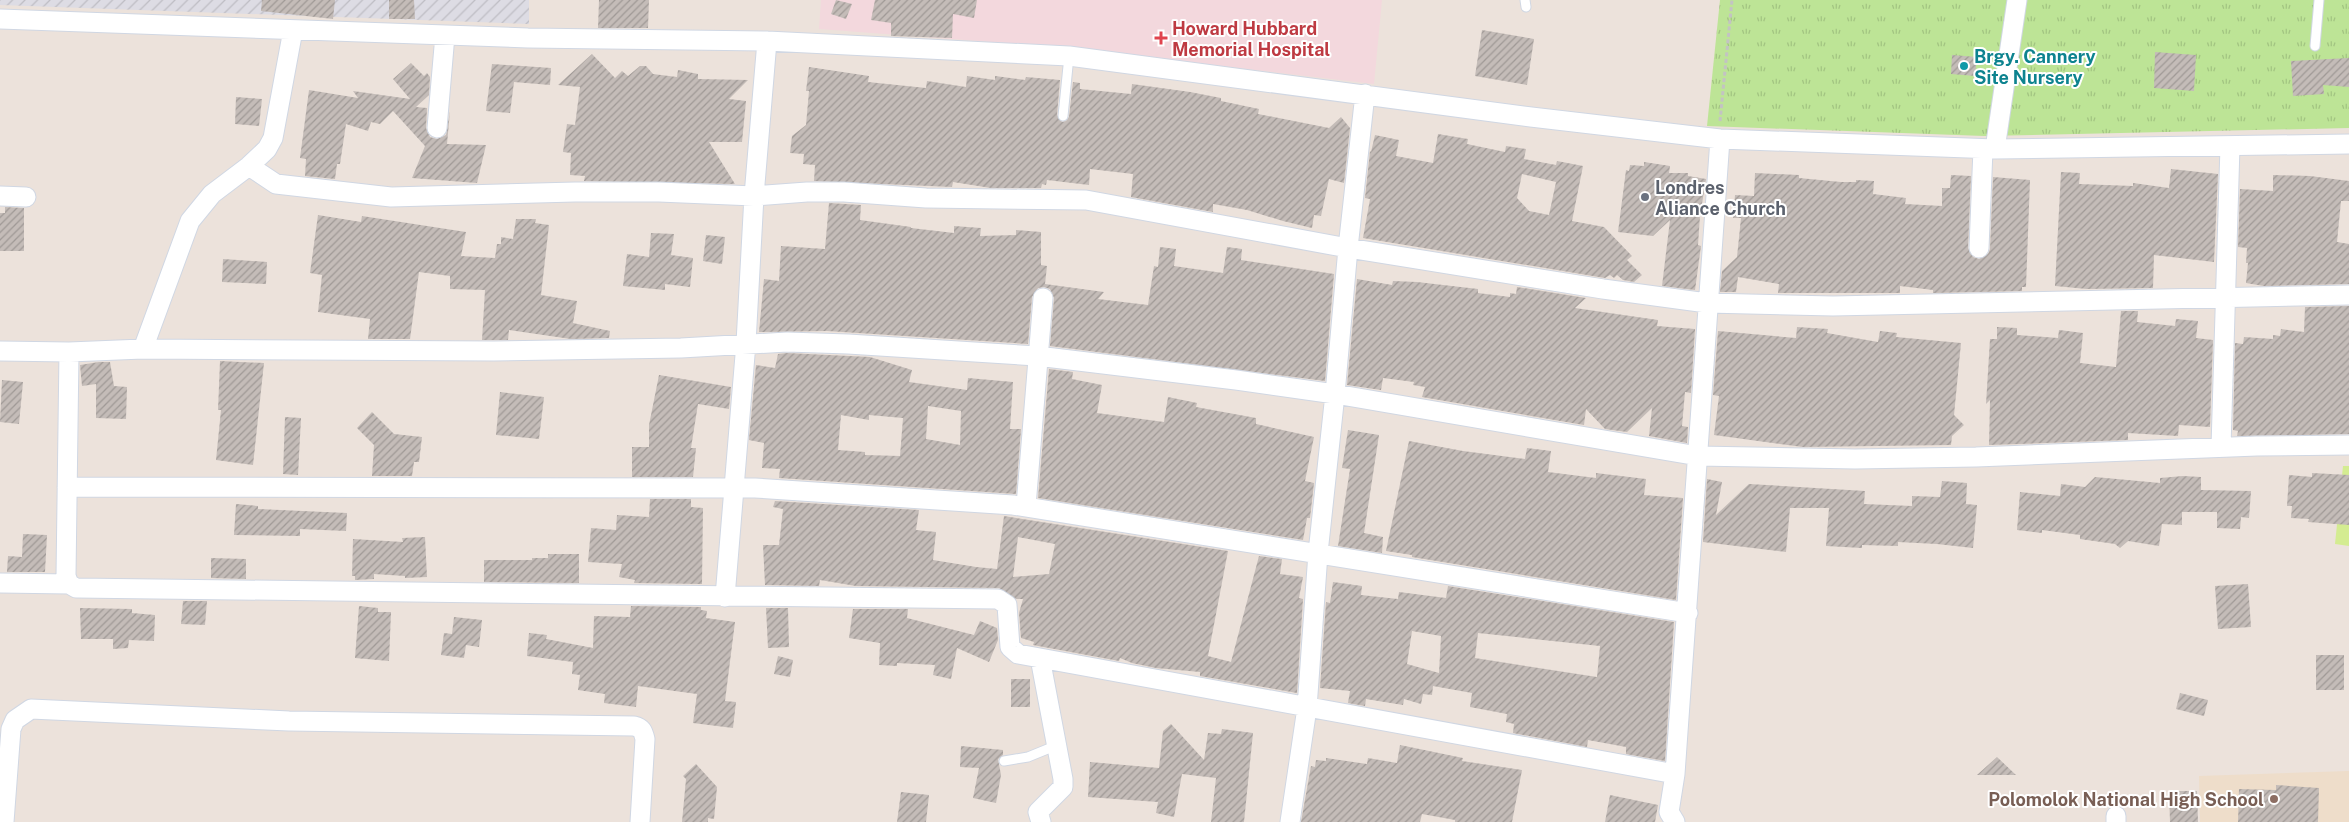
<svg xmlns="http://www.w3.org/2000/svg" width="2349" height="822" font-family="'Public Sans',sans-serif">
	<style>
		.industrial { fill: url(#industrial-furrows) }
		.education { fill: #eeddca }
		.medical { fill: #f3d8dd }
		.park { fill: url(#park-tufts) }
		.pitch { fill: #d4ec91 }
		.building { fill: url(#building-hatch); fill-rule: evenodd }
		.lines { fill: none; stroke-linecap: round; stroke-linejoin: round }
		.service-casing { stroke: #d0d7e3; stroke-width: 11 }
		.minor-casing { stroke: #d0d7e3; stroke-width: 21 }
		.path { stroke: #c3c3c3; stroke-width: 3; stroke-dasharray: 4 2.5; stroke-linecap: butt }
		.service { stroke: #fff; stroke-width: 9 }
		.minor { stroke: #fff; stroke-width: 19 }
		.health-dot { fill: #e0444e; stroke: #fff; stroke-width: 2 }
		.culture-dot { fill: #0f9aa8; stroke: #fff; stroke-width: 2 }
		.worship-dot { fill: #6b7280; stroke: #fff; stroke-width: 2 }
		.education-dot { fill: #8d6e63; stroke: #fff; stroke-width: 2 }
		.labels { text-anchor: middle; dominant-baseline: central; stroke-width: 4; stroke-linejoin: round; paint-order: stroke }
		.health-label { font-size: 18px; font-weight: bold; fill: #be3a42; stroke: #fff; text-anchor: start }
		.culture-label { font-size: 18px; font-weight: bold; fill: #0d838f; stroke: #fff; text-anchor: start }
		.worship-label { font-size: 18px; font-weight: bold; fill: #5b616d; stroke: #fff; text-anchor: start }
		.education-label { font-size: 18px; font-weight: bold; fill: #785e54; stroke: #fff; text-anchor: end }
	</style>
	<defs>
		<pattern id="industrial-furrows" width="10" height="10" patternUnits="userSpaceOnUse" patternTransform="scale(1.25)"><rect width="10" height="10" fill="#dddce4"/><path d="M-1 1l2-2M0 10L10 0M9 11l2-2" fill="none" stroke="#bebdc4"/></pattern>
		<pattern id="park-tufts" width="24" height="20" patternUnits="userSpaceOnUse" patternTransform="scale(1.25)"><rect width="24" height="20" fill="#bde496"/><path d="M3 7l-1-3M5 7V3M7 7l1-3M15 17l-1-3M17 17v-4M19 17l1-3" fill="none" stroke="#a2c481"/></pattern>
		<pattern id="building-hatch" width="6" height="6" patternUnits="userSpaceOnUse" patternTransform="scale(1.25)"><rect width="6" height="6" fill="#c4bcb8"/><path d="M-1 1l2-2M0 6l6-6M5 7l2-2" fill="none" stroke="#9f9996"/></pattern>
	</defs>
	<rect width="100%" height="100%" fill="#ece2db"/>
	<!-- industrial -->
	<path class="industrial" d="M0,0H529V24L0,5Z"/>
	<!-- education -->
	<path class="education" d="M2349,771V822H2200L2199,776Z"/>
	<!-- medical -->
	<path class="medical" d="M821,0H1382L1374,84L1070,48L819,29Z"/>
	<!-- park -->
	<path class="park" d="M1720,0H2349V128L1984,136L1707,126Z"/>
	<!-- pitch -->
	<path class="pitch" d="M2343,466H2349V546L2335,544Z"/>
	<!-- building -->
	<path class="building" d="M262,0H335L333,19L261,11Z
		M389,0H414L415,19H389Z
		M599,0H649L648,28H598Z
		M836,0L852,4L846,19L831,14Z
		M875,0H977L974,18L953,14L952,38L891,36V23L871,20Z
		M1482,30L1534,39L1527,85L1475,76Z
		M2155,52L2196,55L2194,91L2154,88Z
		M592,54L615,78L622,71L628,76L640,66H646L653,74L677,77L678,70L698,74V79L748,80L729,99L746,101L742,142H709L735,184L584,181L585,176L570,175L571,153L563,152L567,124L575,125L580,87L558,85Z
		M1952,55L1977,57L1975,76L1951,74Z
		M2349,58V87L2323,85L2324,94L2293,96L2291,61Z
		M411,63L424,76L427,73L430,77L429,95L416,107L427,108L426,128L430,137L437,139L446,135L450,111L447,144L486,145L477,183L412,178L425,146L393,111L380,124L371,122L368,131L346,124L340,164H337L335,179L305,176L306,159L300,158L309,90L358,98L353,91L410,99L393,79Z
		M492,64L551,68L550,85L514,82L510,113L486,111Z
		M809,67L869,76L868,82L926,88L927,81L966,87L967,76L995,80V76L1025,80L1026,77L1060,80L1057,115L1062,122L1066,121L1069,117L1073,82L1080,83V89L1131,94L1132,84L1190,92L1221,98V101L1259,109L1258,114L1329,128L1341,117L1350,128L1344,183L1329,179L1321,216L1314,215L1312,228L1283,221L1247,210L1213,204V212L1131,197L1133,174L1090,169L1089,185L1047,180L1046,185L1042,184L1041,188H991L953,182L952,187L814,181L815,165L803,164L804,154L790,153L792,136L806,125L809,91H806Z
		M236,97L262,99L259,126L235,124Z
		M1438,134L1468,139L1467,144L1505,152L1506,146L1526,149L1524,159L1556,165L1557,161L1583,166L1572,221L1604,227L1632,256L1627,260L1642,275L1634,282L1623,280L1617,275L1614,278L1610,275L1605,278L1363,238L1370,199L1365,198L1370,151L1371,152L1375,135L1399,140L1396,156L1433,163ZM1522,174L1556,182L1549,215L1529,211L1517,198Z
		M1644,162L1670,166L1669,173H1688V176L1706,179L1700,216L1698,245L1701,246L1695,290L1662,286L1670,220L1653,236L1618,232L1626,170L1629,171L1630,165L1644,166Z
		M2171,169L2218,174L2214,262L2154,255L2153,288L2087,289L2055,286L2061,172L2080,173L2079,184L2133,186V183L2169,188Z
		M1755,173L1799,175V178L1841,182H1856V180L1874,181L1873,194L1906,198L1905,204L1942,206V188H1950L1951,175L1971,176L1968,248L1973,257L1979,259L1988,254L1990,249L1993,177L2030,180L2026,287H2022V291L1933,293V290L1900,286V293H1778L1779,284L1738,277L1736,292H1720L1722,271L1737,257L1741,218H1733L1735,195L1754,196Z
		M2273,175L2310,176L2349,181V201H2341L2337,242L2349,244V284L2264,286L2246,283L2248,263H2246L2247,248L2238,247L2240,189L2273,191Z
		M829,203L861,205L860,220L911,227V228L954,233V226L981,228L980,236L1016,235V230L1041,232V265L1047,266L1045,284L1104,292L1098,299L1148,305L1154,266L1158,267L1160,247L1176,249L1174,266L1223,273L1227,247L1242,249L1241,260L1334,274L1325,381L1050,346L1054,298L1050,289L1044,287L1038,288L1032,297L1028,344L827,331L759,332L764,279L779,281L781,246L825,249Z
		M5,207L24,208V251H0V213H5Z
		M318,215L361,222L362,216L466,232L461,256L495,258L497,244H501V237L513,239L516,219H536L535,223L549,225L541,295L577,301L573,323L610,331L609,338L571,339L509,330L508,340H482L485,290L450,289V276L419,272L410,339H368L370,319L318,312L322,275L310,273Z
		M651,233L674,234L671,255L693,258L690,287L665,284V290L623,286L627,254L649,257Z
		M706,235L725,237L722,264L703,261Z
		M223,259L267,262L266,284L222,282Z
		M1357,279L1392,285L1393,281L1417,282L1478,289V293L1510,297V293L1516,294L1517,287L1586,298L1575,308L1658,320L1657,326L1695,329L1691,393L1685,392L1682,426L1688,427L1687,443L1649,436L1652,408L1627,432L1605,429L1586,409L1584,425L1422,397L1425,387L1413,385L1414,382L1383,378L1381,390L1347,385Z
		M2349,306V434L2237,436L2238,431L2233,430L2235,343L2243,344L2244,337L2273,339V335L2280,336L2281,329L2304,332L2305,307Z
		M2121,311H2138L2137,322L2175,326L2176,319L2198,321L2196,338L2213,340L2210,427L2179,425L2178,436L2128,433V440L1989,445L1990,400L1986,404L1990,339H1997V327L2017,328V335L2058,338L2059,330L2083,333L2080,363L2116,367Z
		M1797,327L1828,329L1827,333L1878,342L1880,331L1897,333L1896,337L1961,343L1954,415L1964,425L1952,436L1951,445L1803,447L1714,435L1719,396L1713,395L1718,331L1796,338Z
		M787,353L870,357L912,370L909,382L967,390L968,378L1013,382L1010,429H1021L1016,494L779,478L780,469L762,468L764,443L749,440L756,365L775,368L778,354ZM928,406L961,411L960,445L926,439ZM841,415L869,420V415L903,418L900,456L865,455V452L838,450Z
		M220,361L264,363L253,465L216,460L221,410H218Z
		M99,362H110L114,386L127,387L126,419L96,418V384L82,386L80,365Z
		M1049,369L1073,372L1072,379L1102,385L1097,413L1164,422L1168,397L1197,403L1196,407L1256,418V424L1314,437L1305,481L1314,483L1310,518H1307L1303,540L1038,498Z
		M659,375L731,387L729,409L698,404L691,448H696L693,477H632V447H649V425Z
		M2,380L23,382L19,424L0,422Z
		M500,392L544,397L539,439L496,435Z
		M372,412L394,434L422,437L419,462H414L412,476H372L374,445L357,428Z
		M285,417L301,418L298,475L283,474Z
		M1348,430L1379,435L1364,533L1383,537L1382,553L1338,546L1350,469L1342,468Z
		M1409,441L1463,451L1525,459L1527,448L1551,451L1548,472L1596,478V473L1646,479L1644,495L1683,498L1676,600L1412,557V555L1386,551Z
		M2312,473L2349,475V525L2308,522L2309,519L2291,518L2292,506H2287L2289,475L2312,477Z
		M2183,476L2201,477V490L2251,491L2249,518L2241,517L2240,529L2217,528V512H2182V525L2162,524L2159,546L2128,541L2120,548L2115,544L2080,539V535L2042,530V533L2017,530L2020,492L2060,496L2061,484L2085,487L2095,477L2160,483V478Z
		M1707,479L1722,482L1716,515L1749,484L1865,491L1864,504L1912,506V496L1940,497L1942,481L1967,483L1966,504L1977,505L1973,548L1937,544L1898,542V546L1862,545V548L1826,546L1829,508H1790L1786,552L1703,542Z
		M650,499H691V507L703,508L702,584L634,583L635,580L619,577L622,564L588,562L591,528L616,530L617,515L649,517Z
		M775,501L919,510L916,530L936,532L933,560L976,567L997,569L1004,516L1228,551L1208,656L1231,662L1259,556L1282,559L1280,574L1303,577L1299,598L1303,599L1297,693L1200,676V672L1156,668L1132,663L1120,658L1119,661L1033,645L1034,642L1021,638L1019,613L1023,599H1016L999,588L856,586L820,580L819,586L765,585L763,545H779L783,509L773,507ZM1018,537L1055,544L1049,574L1013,577Z
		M236,504L258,506V509L347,513L346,531L300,529V536L234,535Z
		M23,534L47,535L45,572H7L8,556L22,557Z
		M425,537L427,577L405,578V576L374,574V579L355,580V576H352L353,539L403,542L402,538Z
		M548,554H579V583L484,582V560H532V558H548Z
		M211,558L246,559V579L211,578Z
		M1333,582L1362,586L1361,595L1398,599L1399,592L1446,598L1448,586L1674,622L1665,761L1626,754V747L1588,740L1587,747L1513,733L1514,724L1506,722L1507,714L1470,707L1472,693L1433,686L1432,695L1423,694L1421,704L1404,699L1403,705L1366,699L1365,706L1348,703L1350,691L1320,688L1326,602L1330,603ZM1412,631L1441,636L1439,673L1407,664ZM1478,633L1600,646L1597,677L1475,658Z
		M2248,584L2251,627L2218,629L2215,586Z
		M183,601H207L205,625L181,624Z
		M359,606L378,608V612H391L389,661L355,658Z
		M631,606L701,607V610L707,611L706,618L735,622L725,701L736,702L733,728L693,723L697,694L638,686L636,707L604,703L605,694L578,690L580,675L572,674L573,662L527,656L529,633L547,635L546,639L593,648L594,616L630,617Z
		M80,608L132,609V613L155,615L154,641L129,640L128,648L113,649V639H81Z
		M766,608H788L789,647L768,648Z
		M853,609H908L907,618L974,635L980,621L997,628L998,640L989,662L957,648L951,679L933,675L935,665L897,663V666L879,665L880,643L849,638Z
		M454,617L482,620L479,647L466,645L464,658L441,655L444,633L452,634Z
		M2316,655H2344V690H2316Z
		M778,656L793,660L790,677L774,674Z
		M1011,679H1030V707H1011Z
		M2180,693L2208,700L2204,716L2176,709Z
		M1171,724L1204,760L1208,733L1221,734L1222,729L1253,733L1244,822H1211L1216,778L1182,774L1174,817L1156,813L1158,802L1088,797L1090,762L1159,768L1163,731Z
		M1400,745L1463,758L1462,761L1522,770L1512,822H1455V820L1422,814L1420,822H1301L1311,766L1315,767L1316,760L1326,761V758L1367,764L1368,758L1397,763Z
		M961,746L1003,750V755L998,759L1001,775L996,803L973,798L979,768L960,767Z
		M1997,757L2016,775H1977Z
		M696,764L717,787L714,819L708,818V822H682L686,779L683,776Z
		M2276,785L2319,788L2318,822H2238L2239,789L2276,790Z
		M2169,791H2197L2198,822H2170Z
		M901,792L929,795L926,822H897Z
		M1610,795L1658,805L1655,822H1605Z"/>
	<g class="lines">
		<defs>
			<path id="service" d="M1525,0L1526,7
				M2315,46L2319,0
				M1063,116L1069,56
				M1004,761L1028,757L1055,746"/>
			<path id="minor" d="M0,19L528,38L767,41L1069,56L1531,117L1720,139L1995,149L2349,144
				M437,128L445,35
				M1995,149L2017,0
				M249,166L276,184L391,197L575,192H659L754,196L807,192H844L926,198L1086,200L1348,248L1603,289L1707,303L1833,306L2349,295
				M0,196L26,197
				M1979,248L1983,149
				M143,349L190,221L212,194L249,166L267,149L273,138L293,30
				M0,351L69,352L143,349L494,351L681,348L787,342L848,344L1037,356L1236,380L1335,394L1698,456L1855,459L1976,457L2257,446L2349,445
				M69,352L66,576L69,584L76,588L998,599L1007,605L1010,647L1018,654L1675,774L1720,139
				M2221,447L2230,146
				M67,487L755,488L1013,505L1688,613
				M1026,506L1043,298
				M0,583L69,584
				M725,597L746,343L754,196L767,41
				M1040,658L1063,779V787L1038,812L1041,822
				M1675,774L1669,812L1675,822
				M2116,816V822
				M4,822L11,729L15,720L31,709L289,721L634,726C642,728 643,731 645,739L640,822
				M1290,822L1307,708L1318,553L1335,394L1348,248L1365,94"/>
		</defs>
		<!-- service casing -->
		<use href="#service" class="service-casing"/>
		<!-- minor casing -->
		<use href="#minor" class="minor-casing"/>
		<!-- path -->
		<path class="path" d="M1720,121L1732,0"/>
		<!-- service -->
		<use href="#service" class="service"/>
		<!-- minor -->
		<use href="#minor" class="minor"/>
	</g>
	<!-- markers -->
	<path class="health-dot" d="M1158.5 30.5h5v5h5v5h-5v5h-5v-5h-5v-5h5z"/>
	<circle class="culture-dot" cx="1964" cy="66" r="5"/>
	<circle class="worship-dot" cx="1645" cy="197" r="5"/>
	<circle class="education-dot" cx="2274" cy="799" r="5"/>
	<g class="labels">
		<!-- health labels -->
		<g class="health-label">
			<text x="1172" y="28">Howard Hubbard<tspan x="1172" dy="21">Memorial Hospital</tspan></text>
		</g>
		<!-- culture labels -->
		<g class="culture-label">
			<text x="1974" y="56">Brgy. Cannery<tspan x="1974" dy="21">Site Nursery</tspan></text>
		</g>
		<!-- worship labels -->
		<g class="worship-label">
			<text x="1655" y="187">Londres<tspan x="1655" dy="21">Aliance Church</tspan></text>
		</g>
		<!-- education labels -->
		<g class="education-label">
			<text x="2264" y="799">Polomolok National High School</text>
		</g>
	</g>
</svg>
